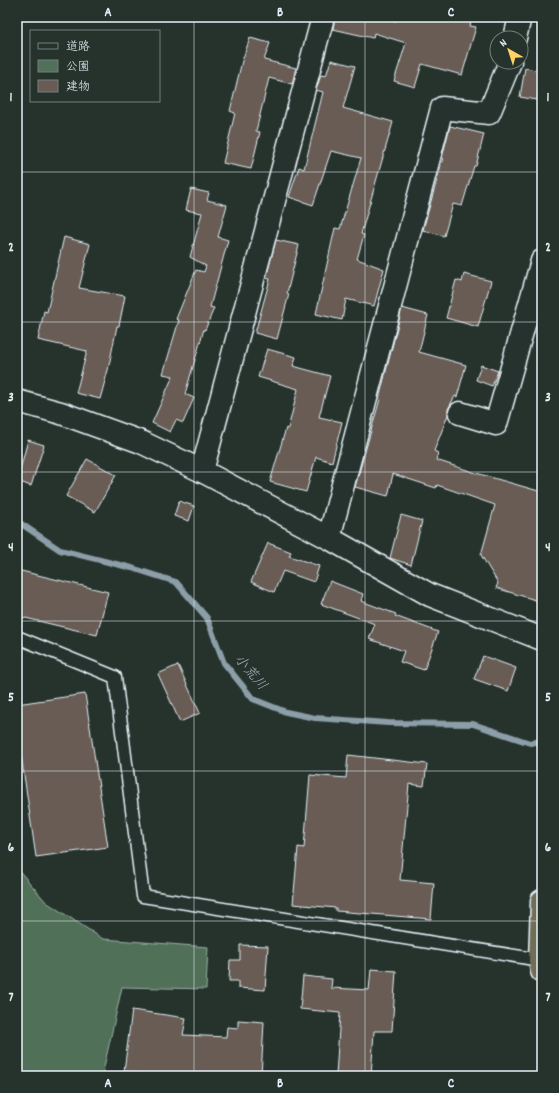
<svg xmlns="http://www.w3.org/2000/svg" width="559" height="1093" font-family="Dekko,'Klee One',sans-serif">
	<style>
		.green { fill: #517059; stroke: #9cb0a8 }
		.lines { fill: none; stroke-linecap: round; stroke-linejoin: round }
		.stream { stroke: #8c9ea8; stroke-width: 6 }
		.building { fill: #685c54; stroke: #e8f1f8 }
		.service-casing { stroke: #e8f1f8; stroke-width: 15 }
		.minor-casing { stroke: #e8f1f8; stroke-width: 25 }
		.tertiary-casing { stroke: #e8f1f8; stroke-width: 25 }
		.trunk-casing { stroke: #e8f1f8; stroke-width: 25 }
		.service { stroke: #26332d; stroke-width: 12 }
		.minor { stroke: #26332d; stroke-width: 22 }
		.tertiary { stroke: #26332d; stroke-width: 22 }
		.trunk { stroke: #716e59; stroke-width: 22 }
		.grid { fill: none; stroke: #e8f1f8; stroke-width: 1; stroke-opacity: 0.55 }
		.labels { text-anchor: middle; dominant-baseline: central; stroke-width: 3.5; stroke-linejoin: round; paint-order: stroke }
		.water-label { font-size: 14px; font-style: italic; fill: #abb9c3; stroke: #26332d }
		.neatline { fill: none; stroke: #e8f1f8; stroke-width: 1.5 }
		.grid-label { font-size: 13px; text-anchor: middle; font-weight: bold; fill: #e8f1f8 }
	</style>
	<rect width="100%" height="100%" fill="#26332d"/>
	<filter id="ink" filterUnits="userSpaceOnUse"><feTurbulence type="fractalNoise" baseFrequency=".025" numOctaves="2"/><feDisplacementMap in="SourceGraphic" scale="8" xChannelSelector="R" yChannelSelector="G"/><feConvolveMatrix kernelMatrix="1 2 1 2 8 2 1 2 1" color-interpolation-filters="sRGB"/></filter>
	<g filter="url(#ink)">
		<!-- green -->
		<path class="green" d="M17,868L46,902L103,939L208,947L206,989L122,987L102,1076H17Z"/>
		<g class="lines">
			<!-- stream -->
			<path class="stream" d="M17,521L60,550L132,568L176,582L207,618L224,663L253,699L286,712L315,718L388,723L473,724L530,743L542,741"/>
		</g>
		<!-- building -->
		<path class="building" d="M335,17H377L396,21L397,17H472L470,26L476,27L462,75L422,64L415,87L394,81L406,43L374,33L373,38L333,29Z
			M250,38L270,43L264,60L296,68L292,84L269,78L256,131L260,132L251,169L223,163L235,113L230,111L242,61Z
			M331,60L355,66L343,108L393,122L361,234L364,235L357,259L384,269L374,306L346,299L342,320L316,314L335,228L340,229L361,158L331,151L313,205L289,197L299,167L304,169L323,92L316,90L321,75L326,76Z
			M525,68L541,71L537,100L520,97Z
			M450,126L484,134L476,166H474L462,206L453,204L444,236L423,230L443,158H442Z
			M191,189L209,193L207,200L227,205L218,237L228,240L210,307L214,308L205,330L204,329L185,394L194,398L183,423L176,420L170,432L152,423L173,376L163,374L179,320L176,319L196,270L204,272L206,266L190,257L202,213L186,210Z
			M64,237L90,244L79,288L125,296L119,326H117L108,370L100,399L76,393L87,351L38,340L44,311L47,312Z
			M276,240L299,245L287,293L289,294L277,339L255,333L270,279L266,278Z
			M464,274L491,281L478,327L446,318L456,280L462,282Z
			M402,308L428,315L419,352L466,365L457,397L455,396L448,409V415L434,451L438,453L436,460L476,473L542,492V602L496,588L498,583L481,555L495,505L437,485L436,488L393,474L388,496L355,487L380,399H379Z
			M267,349L296,357L293,366L330,376L319,417L342,422L332,462L316,457L306,492L270,482L286,428L288,429L298,389L258,377Z
			M481,365L498,371L492,386L476,380Z
			M28,440L44,445L31,486L17,481Z
			M87,459L116,475L95,512L66,496Z
			M179,501L194,506L189,521L174,516Z
			M401,515L422,521L411,565L390,558Z
			M268,543L291,552L289,556L319,566L314,582L283,571L274,592L251,582Z
			M17,570L108,592L97,635L17,616Z
			M330,581L363,594L361,601L396,614L395,616L438,632L424,670L400,662L404,651L369,639L375,624L321,604Z
			M483,656L516,668L508,691L474,679Z
			M178,665L200,713L180,722L158,674Z
			M85,694L108,847L36,857L17,727V704Z
			M348,755L427,764L424,786L409,784L400,880L434,883L431,919L336,911V908L293,904L298,847L304,848L310,775L346,778Z
			M240,945L268,946L265,990L238,988V981H229L230,960H240Z
			M371,969L396,971L392,1031H374L371,1076H336L340,1013L300,1009L303,976L332,979L331,988L369,990Z
			M132,1010L186,1018L183,1035L226,1037L227,1027L238,1028V1020L264,1022L261,1076H219L180,1073L179,1076H162L124,1071Z"/>
		<g class="lines">
			<defs>
				<path id="service" d="M17,637L115,677L143,896L540,960"/>
				<path id="minor" d="M515,38L520,17
					M460,413L496,424L542,261
					M202,471L323,17
					M329,538L442,108L489,113L510,62"/>
				<path id="tertiary" d="M17,401L61,413L141,442L202,471L329,538L430,595L542,639"/>
				<path id="trunk" d="M542,901L540,960L542,971"/>
			</defs>
			<!-- service casing -->
			<use href="#service" class="service-casing"/>
			<!-- minor casing -->
			<use href="#minor" class="minor-casing"/>
			<!-- tertiary casing -->
			<use href="#tertiary" class="tertiary-casing"/>
			<!-- trunk casing -->
			<use href="#trunk" class="trunk-casing"/>
			<!-- service -->
			<use href="#service" class="service"/>
			<!-- minor -->
			<use href="#minor" class="minor"/>
			<!-- tertiary -->
			<use href="#tertiary" class="tertiary"/>
			<!-- trunk -->
			<use href="#trunk" class="trunk"/>
		</g>
	</g>
	<!-- grid -->
	<path class="grid" d="M194,17V1076M365,17V1076M17,172H542M17,322H542M17,472H542M17,621H542M17,771H542M17,921H542"/>
	<g class="labels">
		<!-- water labels -->
		<g class="water-label">
			<text transform="translate(250 673) rotate(49)">小荒川</text>
		</g>
	</g>
	<!-- margin -->
	<rect width="559" height="1093" fill="none" stroke="#26332d" stroke-width="44"/>
	<!-- legend -->
	<rect x="30" y="30" width="130" height="72" fill="#26332d" stroke="#747f7e"/>
	<rect x="38" y="43" width="20" height="6" fill="#26332d" stroke="#747f7e"/>
	<text x="66" y="50" font-size="12" fill="#e8f1f8">道路</text>
	<rect x="38" y="60" width="20" height="12" fill="#517059" stroke="#747f7e"/>
	<text x="66" y="70" font-size="12" fill="#e8f1f8">公園</text>
	<rect x="38" y="80" width="20" height="12" fill="#685c54" stroke="#747f7e"/>
	<text x="66" y="90" font-size="12" fill="#e8f1f8">建物</text>
	<!-- north arrow -->
	<g transform="translate(509 50) rotate(321)"><circle r="19" fill="#26332d" stroke="#747f7e"/>
	<path d="M0-3L7 15L0 10L-7 15Z" fill="#ffd166"/>
	<text y="-6" font-size="11" font-weight="bold" text-anchor="middle" fill="#e8f1f8">N</text>
	</g>
	<rect x="22" y="22" width="515" height="1049" class="neatline"/>
	<g class="grid-label">
		<text x="108" y="16">A</text>
		<text x="280" y="16">B</text>
		<text x="451" y="16">C</text>
		<text x="11" y="101">1</text>
		<text x="548" y="101">1</text>
		<text x="11" y="251">2</text>
		<text x="548" y="251">2</text>
		<text x="11" y="401">3</text>
		<text x="548" y="401">3</text>
		<text x="11" y="551">4</text>
		<text x="548" y="551">4</text>
		<text x="11" y="701">5</text>
		<text x="548" y="701">5</text>
		<text x="11" y="851">6</text>
		<text x="548" y="851">6</text>
		<text x="11" y="1001">7</text>
		<text x="548" y="1001">7</text>
		<text x="108" y="1087">A</text>
		<text x="280" y="1087">B</text>
		<text x="451" y="1087">C</text>
	</g>
</svg>
